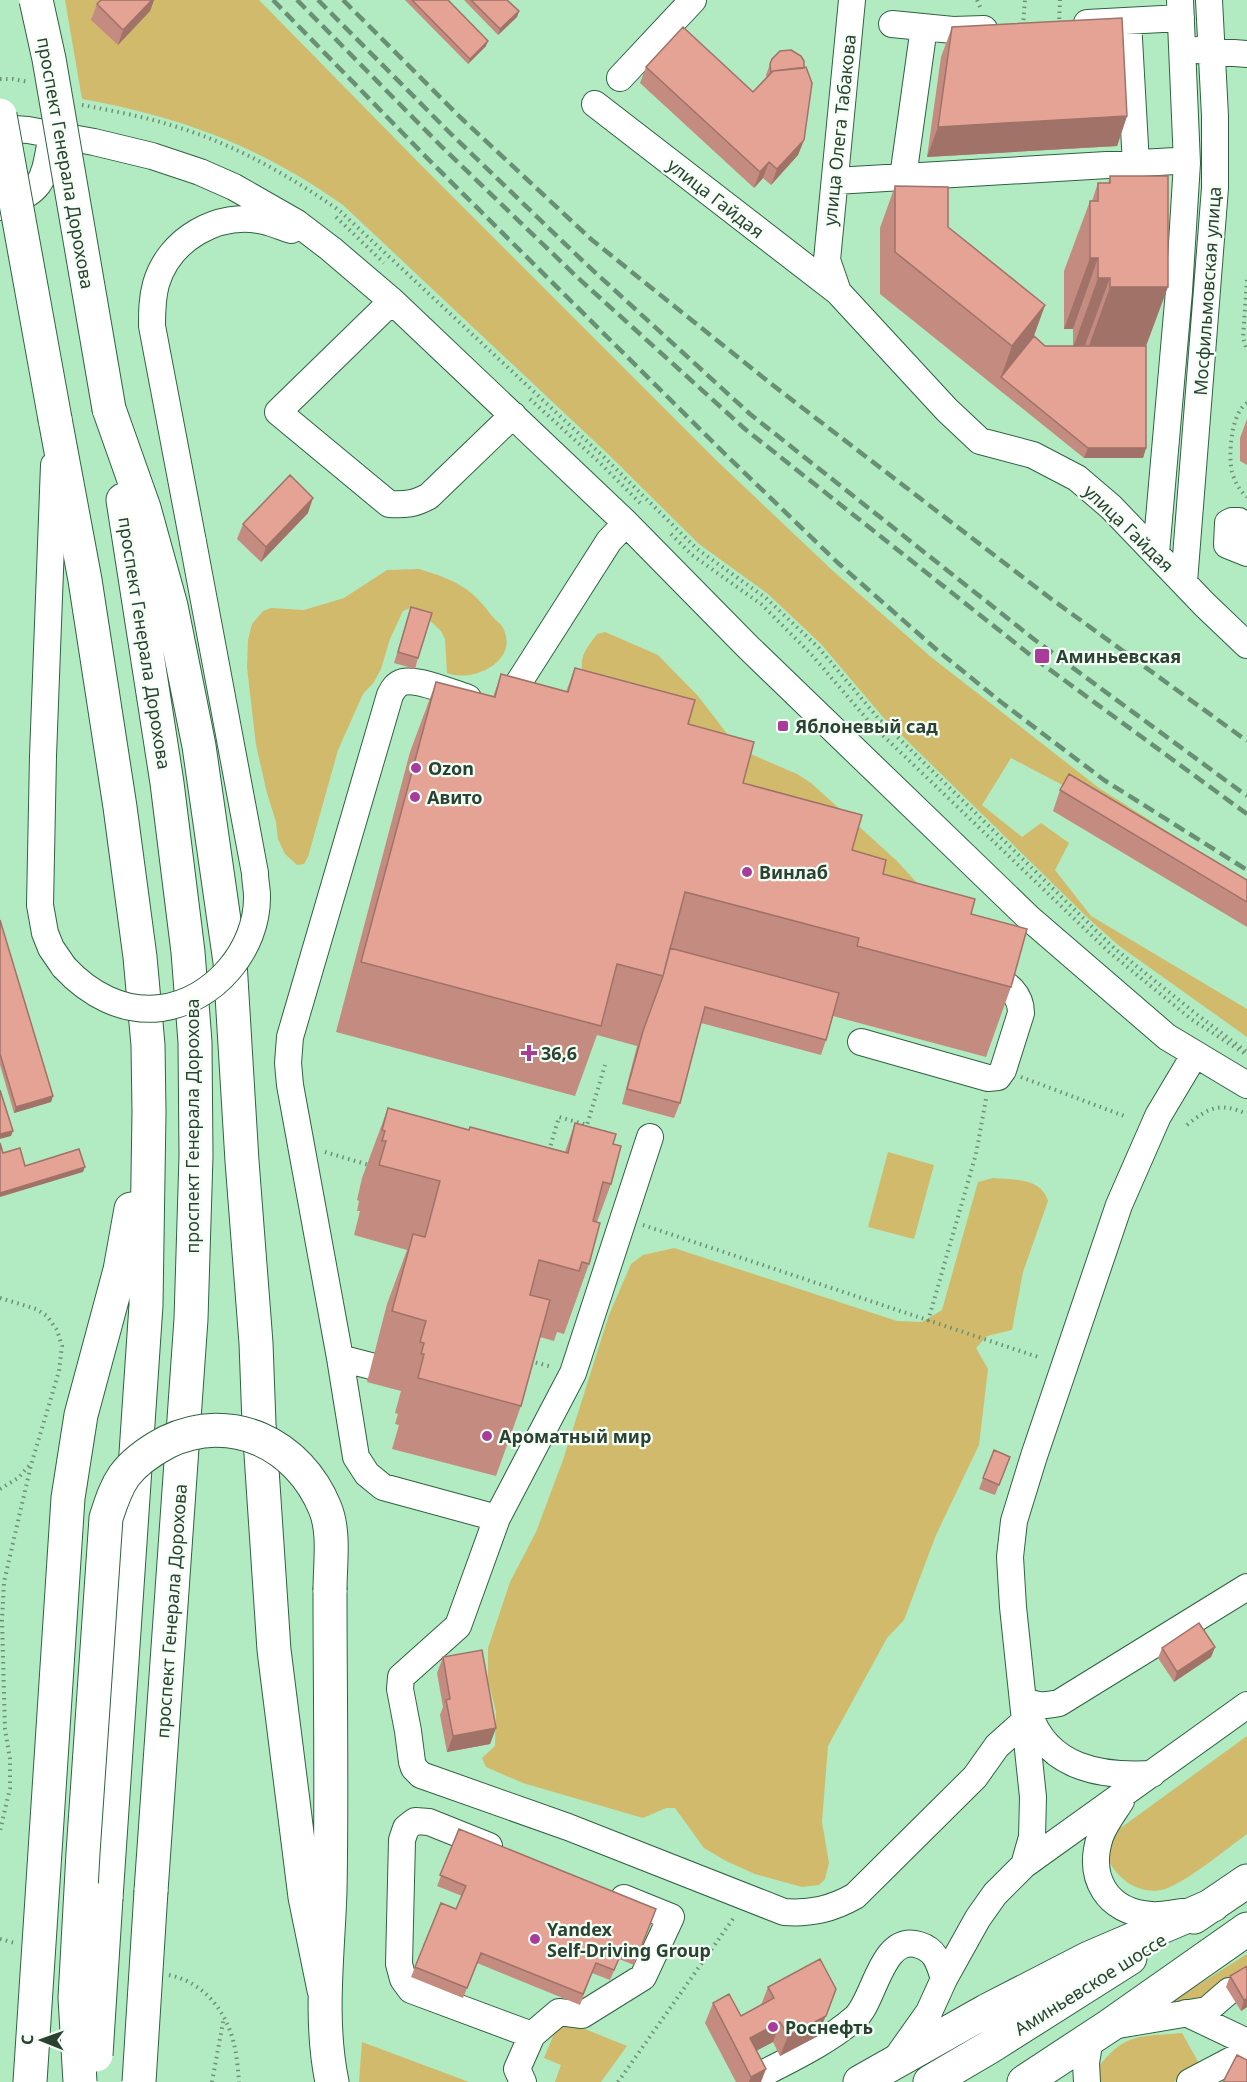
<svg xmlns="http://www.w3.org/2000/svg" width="1247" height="2082" font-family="'Noto Sans',sans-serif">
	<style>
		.green { fill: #d1ba6b }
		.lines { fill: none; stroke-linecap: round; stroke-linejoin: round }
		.minor-casing { stroke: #2e6340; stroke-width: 28 }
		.major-casing { stroke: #2e6340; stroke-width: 35 }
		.path { stroke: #6b9176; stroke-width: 4; stroke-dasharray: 1.5 4.5; stroke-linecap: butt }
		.minor { stroke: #fff; stroke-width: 26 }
		.major { stroke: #fff; stroke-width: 33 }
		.rail { stroke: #698f74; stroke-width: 4.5; stroke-dasharray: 12 6; stroke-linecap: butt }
		.minor-bridge-casing { stroke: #2e6340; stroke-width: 28; stroke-linecap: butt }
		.major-bridge-casing { stroke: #2e6340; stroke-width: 35; stroke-linecap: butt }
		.minor-bridge { stroke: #fff; stroke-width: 26 }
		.major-bridge { stroke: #fff; stroke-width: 33 }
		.wall { fill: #c48c80 }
		.shaded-wall { fill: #a07268 }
		.building { fill: #e4a395; stroke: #a07268; stroke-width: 1.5 }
		.poi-dot { fill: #a93c9b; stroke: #f4fff6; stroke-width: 2 }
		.labels { text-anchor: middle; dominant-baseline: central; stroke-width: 4.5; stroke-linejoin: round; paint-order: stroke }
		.street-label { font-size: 18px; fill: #2b4232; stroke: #f4fff6 }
		.poi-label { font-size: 18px; font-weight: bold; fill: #2b4232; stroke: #f4fff6; text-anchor: start }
	</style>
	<rect width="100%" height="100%" fill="#b2eac2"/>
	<!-- green -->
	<path class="green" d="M65,0H259L419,163L717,461L832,570L931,657L1099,788L1247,882L1011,758L982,805L1022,837L1041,823L1069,843L1055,870L1091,916L1247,1009V1037L1118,945L1089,919L882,716L821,644L768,594L699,544L608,454L343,205C259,146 182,117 82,99Z
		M419,569C454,580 470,586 492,616C496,621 502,624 504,630C518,662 472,683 447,673L445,639L441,631L418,609L410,608L403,611L390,639L381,669L374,682L363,694L338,750L308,857L304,864L297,865L285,854L278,839L276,822L267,793L256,745L247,667L248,640L252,624L263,611L271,608L304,610L344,598L387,570Z
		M605,632L658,655L698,696L728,735L739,746L753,755L797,774L811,783L897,861L918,884L891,880L872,865L739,782L584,676C577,658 587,648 597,634Z
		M888,1152L934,1165L914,1239L868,1227Z
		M993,1178C1013,1180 1041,1177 1048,1201L1023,1272L1012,1330L987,1336L976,1348L988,1369L979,1445L936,1535L904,1620L887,1638L828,1746L822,1822L829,1863L825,1879L819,1885L802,1887L755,1874L726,1861L704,1848L675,1808H666L643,1818L523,1783L486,1767L482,1758L495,1746L496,1712L488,1680V1648L510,1582L536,1532L563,1460L609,1315L631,1264L643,1255L674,1248L897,1321L922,1322L942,1310L978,1182Z
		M1247,1736V1834C1225,1850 1188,1881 1165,1889C1150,1894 1132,1888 1121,1877C1106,1862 1107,1855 1111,1835Z
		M1247,1954V1968L1191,2007L1157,2011Z
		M560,2019L627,2046L601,2082H555L561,2065L544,2058Z
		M1182,2033L1200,2065H1195L1174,2082H1098L1097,2069C1125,2032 1139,2037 1182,2033Z
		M362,2042L469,2082H359Z"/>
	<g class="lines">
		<defs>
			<path id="minor" d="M852,0L827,260L838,292L947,410L980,441L1033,455L1077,478L1111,507L1205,605L1247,645
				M1128,21L1136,164
				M1087,23L1181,18
				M892,24L953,30L984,29
				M1197,50L1247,54
				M620,78L693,0
				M595,104L838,292
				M0,128L28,130L94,142L152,156L200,172L234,187L297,223L331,249L392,301L626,523L748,647L1029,918L1167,1037L1247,1085
				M903,177L924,27
				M835,181L1175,161L1187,163
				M0,207C46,189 43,181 52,135
				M392,301L278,412L389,504C405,505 415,504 429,496L513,415
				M54,465L43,756L40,905L45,933L51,948L64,967
				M1247,529L1239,521H1232L1228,523L1227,545L1247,553
				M193,542L152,326C152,312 152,298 156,284C169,239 218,211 264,221C273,223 282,227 291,230
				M1156,553L1179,291L1187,163L1180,0
				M1184,582L1215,188V116L1209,0
				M468,698C453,693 417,678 403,682C396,684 393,689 390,695L290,1037L288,1063L290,1085L340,1358L356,1457L367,1474L383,1487L497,1518L573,1373L650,1137
				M507,701L609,541L626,523
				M861,1042L988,1078L998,1077L1003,1070L1021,1013C1021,990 1002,982 984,970
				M340,1358L371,1366
				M497,1518L458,1626L401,1677L400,1689L408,1731L412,1762L414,1768L421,1775L568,1827L784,1912C811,1914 832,1909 855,1896L975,1777L997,1746L1026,1720
				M1023,1699C1036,1707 1045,1706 1059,1703L1247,1587
				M1029,1713C1047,1768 1101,1777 1152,1774
				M1121,1801C1114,1812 1104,1825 1100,1837C1087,1878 1107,1912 1151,1915C1161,1916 1173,1913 1183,1912
				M489,1846L429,1822L415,1821L406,1828L402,1840L399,1964L403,1979L411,1990L532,2035
				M1024,1865L1032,1837L1033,1797L1013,1607L1010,1557L1014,1521L1034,1456L1119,1205L1158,1116L1195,1054
				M1186,2013L1247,2042
				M1112,2026L1207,2010L1229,1991
				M895,2060L929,2012L944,1979L978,1918L995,1894L1024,1865L1247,1705
				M753,2079C788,2060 825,2044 855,2018C875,2001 881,1933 919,1945C936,1950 939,1963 944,1979
				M523,2082L517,2069L532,2035L559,2012L582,2015L643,1977L671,1917L624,1898
				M1087,2082L1086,2063L1090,2038
				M1190,2082L1247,2052"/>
			<path id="major" d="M109,409L144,508L171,606L199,746L230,962L242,1161L256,1343L259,1424L274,1650L305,1897L324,1990
				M55,419L85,580L120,807L140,957L148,1045L149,1112L146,1305L106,1898
				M123,500L167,783L188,952L195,1042L196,1156L191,1319L151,1891
				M330,1590C330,1690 332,1791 330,1891C328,1955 319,2019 332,2082
				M1194,1917L1247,1881
				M30,2082L68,1498L81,1415L120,1270L131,1209
				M860,2082L986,2011L1089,1958L1213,1905
				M930,2082L988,2048L1130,1958
				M1024,2082L1109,2026L1247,1929"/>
		</defs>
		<!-- minor casing -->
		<use href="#minor" class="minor-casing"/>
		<!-- major casing -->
		<use href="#major" class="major-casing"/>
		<!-- path -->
		<path class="path" d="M977,0L981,9
			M1059,25L1060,0
			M1023,26L1025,0
			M0,79H13L29,82
			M82,105C114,111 146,117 177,127C236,145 290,176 340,211L605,458L697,549L766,598L819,648L878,718L1114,948L1195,1013L1247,1052
			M336,217L384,263
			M1247,280L1243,338L1247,350
			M530,399L600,463L640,503
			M1247,403C1231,413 1228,455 1232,472C1235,482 1239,490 1247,497
			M671,534L692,555L761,604L811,654L872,725L1109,952L1191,1019L1247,1055
			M1021,1077L1127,1117
			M1187,1125C1209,1107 1220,1102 1247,1114
			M549,1151L559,1117L587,1125L605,1065
			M325,1152L372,1166
			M643,1225L1038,1357
			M0,1298L36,1309L47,1316L57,1330L62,1346L59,1371L31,1465L4,1582L2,1620L5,1729L10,1759V1788L0,1831
			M928,1321L976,1154L986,1099
			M530,1361L552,1367
			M0,1489L18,1478L30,1465
			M0,1939L15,1943
			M169,1975C203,1982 226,2010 234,2044C237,2056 238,2070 239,2082
			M212,2082L224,2017
			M618,2082L735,1916"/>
		<!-- minor -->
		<use href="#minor" class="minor"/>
		<!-- major -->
		<use href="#major" class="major"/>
		<!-- rail -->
		<path class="rail" d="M273,0L426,157L724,453L838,563L937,650L1001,702L1104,780L1247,870
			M297,0L441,146L577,277L745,429L1038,661L1247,814
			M318,0L451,134L586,264L750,414L1035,640L1247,796
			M343,0L460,117L592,240L770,383L1050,598L1247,741"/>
		<defs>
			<path id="minor-bridge" d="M64,967C89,994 123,1013 161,1008C214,1001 258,949 257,896C257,889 255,881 255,873L193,542"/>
			<path id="major-bridge" d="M36,0L49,59L109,409
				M0,115L55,419
				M96,2055L106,1898
				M80,2082L75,1998L83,1853L106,1518C111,1503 115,1489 124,1476C135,1461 150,1451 167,1442C231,1411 299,1444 325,1508C335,1532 330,1564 330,1590
				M139,2082L151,1891"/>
		</defs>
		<!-- minor-bridge casing -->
		<use href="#minor-bridge" class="minor-bridge-casing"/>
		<!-- major-bridge casing -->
		<use href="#major-bridge" class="major-bridge-casing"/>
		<!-- minor-bridge -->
		<use href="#minor-bridge" class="minor-bridge"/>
		<!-- major-bridge -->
		<use href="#major-bridge" class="major-bridge"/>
	</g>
	<!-- wall -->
	<path class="wall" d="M101,0H154L150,11L118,45L91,20L97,4Z
		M405,0H448L486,46L468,64Z
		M464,0H507L519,11L517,17L498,35Z
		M952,27L1127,116L1117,146L927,157L941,57Z
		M772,59L804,140L798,155L771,185L763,178L754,188L640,83L646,67L753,92L767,78L766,75Z
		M1110,176L1146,346V448L1143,458H1084L880,294V228L895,186L948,227L1045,305L1034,336L1045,346H1073V329H1064V271L1090,201H1092L1098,183H1108Z
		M1247,419V465L1240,461V438Z
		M308,513L261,562L237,539L243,524Z
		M411,607L418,658L415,669L394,663Z
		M575,668L688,724L743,783L852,850L883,874L971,914L1011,987L986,1057L833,1016L826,1040L821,1055L701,1023L680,1103L674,1118L622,1104L637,1046L597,1035L575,1096L336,1032L410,752L436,682L493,697L501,674L566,692Z
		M1060,790L1247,880V927L1053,811Z
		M0,920L53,1096L51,1102L14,1113L0,1065Z
		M388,1108L469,1130L565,1152L575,1123L613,1144L611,1184L597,1222L589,1264L564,1334L557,1332L554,1341L540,1337L521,1406L496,1476L392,1449L399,1425L395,1424L398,1414L395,1413L401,1391L367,1382L387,1304L407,1250L354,1235L360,1211H357L359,1201L357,1200L362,1178Z
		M994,1450L1010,1457L995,1495L979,1489Z
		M1215,1647L1211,1657L1174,1682L1158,1658L1162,1648Z
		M443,1657L496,1728L490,1744L447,1752L440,1715L443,1707L437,1673Z
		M459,1829L656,1909L634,1965L619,1959L610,1980L592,1973L580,2005L477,1963L463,1998L411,1977L415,1967L456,1909L462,1896L437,1886Z
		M1247,1966V2007L1241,2011L1226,1987L1230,1976Z
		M768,1987L818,2036L780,2056L773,2042L756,2051L761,2082H736L705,2023L713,2003L741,2016L761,2005Z"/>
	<!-- shaded-wall -->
	<path class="shaded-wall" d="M152,0H154L150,11L118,45L123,30Z
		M519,11L517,17L498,35L500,29Z
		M488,41L486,46L468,64L470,59Z
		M1127,116L1117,146L927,157L938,127Z
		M804,140L798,155L771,185L777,169Z
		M769,162L763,178L754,188L760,172Z
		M1090,258H1098L1073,329H1064Z
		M1098,278H1110L1084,348H1073Z
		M1110,287H1168L1142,357H1085Z
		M1045,305L1030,346L1001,377L1012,346Z
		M1088,448H1146L1143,458H1084Z
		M313,498L308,513L261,562L266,547Z
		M53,1096L51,1102L14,1113L16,1107Z
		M13,1131L11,1136L0,1139V1134Z
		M85,1167L83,1172L0,1197V1193Z
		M1215,1647L1211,1657L1174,1682L1177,1672Z
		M496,1728L490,1744L447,1752L453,1736Z
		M836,1989L818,2036L780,2056L788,2036Z
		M1247,1999V2007L1241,2011L1244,2000Z
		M780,2022L773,2042L742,2058L750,2038Z
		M766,2069L761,2082H749L751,2077Z"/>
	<!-- building -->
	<path class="building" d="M101,0H152L123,30L97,4Z
		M412,0H448L488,41L470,59Z
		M471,0H507L519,11L500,29Z
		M1122,18L1127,116L938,127L952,27Z
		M683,27L753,92L773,71L806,67L812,83L804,140L777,169L769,162L760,172L646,67Z
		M791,50L801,56L804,61V68L773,71L771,73L770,64L772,59L780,51Z
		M1110,176H1168V287H1110V278H1098V258H1090V201H1098V183H1110Z
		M895,186L948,187V227L1045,305L1012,346L895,252Z
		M1034,336L1045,346H1146V448H1088L1001,377Z
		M290,475L313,498L266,547L243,524Z
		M411,607L432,613L418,658L398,652Z
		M575,668L695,700L688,724L754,742L743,783L862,815L852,850L886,860L883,874L975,899L971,914L1027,929L1011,987L857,946L859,938L685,892L663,976L617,964L601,1026L361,962L436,682L495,697L501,674L568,692Z
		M1069,774L1247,880V902L1060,790Z
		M0,920L53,1096L16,1107L0,1054Z
		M670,948L839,993L826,1040L705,1007L680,1103L627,1089L643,1031L663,976Z
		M0,1090L13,1131L0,1134Z
		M388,1108L469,1130L470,1127L568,1153L575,1123L616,1134L613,1144L621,1146L611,1184L603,1182L593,1221L600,1223L589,1264L582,1262L579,1271L539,1260L530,1295L550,1300L521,1406L418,1378L424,1354H421L424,1343L420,1342L426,1321L392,1311L413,1234L425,1237L440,1181L379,1165L386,1141H382L385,1131L382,1130Z
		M0,1143L3,1153L20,1148L25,1166L79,1149L85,1167L0,1193Z
		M994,1450L1010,1457L999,1485L983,1478Z
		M1199,1623L1215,1647L1177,1672L1162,1648Z
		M482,1650L496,1728L453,1736L446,1700L450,1699L443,1657Z
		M459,1829L656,1909L638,1955L623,1949L614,1970L596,1963L583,1994L481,1953L467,1988L415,1967L441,1903L456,1909L466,1886L440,1875Z
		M820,1959L836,1989L826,2016L788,2036L780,2022L750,2038L766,2069L751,2077L713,2003L729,1994L741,2016L774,1998L768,1987Z
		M1247,1966V1999L1244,2000L1230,1976Z
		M1237,2055L1247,2060V2082H1223Z"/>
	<!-- markers -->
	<g class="poi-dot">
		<rect x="1034" y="648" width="16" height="16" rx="3"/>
		<rect x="777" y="720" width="12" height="12" rx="3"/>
		<circle cx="416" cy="768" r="6"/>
		<circle cx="415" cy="797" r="6"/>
		<circle cx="747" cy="872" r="6"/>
		<path d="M526 1044h6v6h6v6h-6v6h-6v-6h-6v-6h6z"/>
		<circle cx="487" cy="1436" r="6"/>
		<circle cx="535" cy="1939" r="6"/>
		<circle cx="773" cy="2027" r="6"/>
	</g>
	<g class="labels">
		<!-- street labels -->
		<g class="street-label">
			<text transform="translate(839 130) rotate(-84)">улица Олега Табакова</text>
			<text transform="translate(66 163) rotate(80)">проспект Генерала Дорохова</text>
			<text transform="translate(716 198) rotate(38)">улица Гайдая</text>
			<text transform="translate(1207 291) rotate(-86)">Мосфильмовская улица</text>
			<text transform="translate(1129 528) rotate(44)">улица Гайдая</text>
			<text transform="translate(145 643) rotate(81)">проспект Генерала Дорохова</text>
			<text transform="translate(192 1126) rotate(-90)">проспект Генерала Дорохова</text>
			<text transform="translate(171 1611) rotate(-86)">проспект Генерала Дорохова</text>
			<text transform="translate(1090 1984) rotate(-32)">Аминьевское шоссе</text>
		</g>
		<!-- poi labels -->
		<g class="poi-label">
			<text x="1056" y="656">Аминьевская</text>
			<text x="795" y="726">Яблоневый сад</text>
			<text x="428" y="768">Ozon</text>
			<text x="427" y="797">Авито</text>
			<text x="759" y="872">Винлаб</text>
			<text x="541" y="1053">36,6</text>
			<text x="499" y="1436">Ароматный мир</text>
			<text x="547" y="1929">Yandex<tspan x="547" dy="21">Self-Driving Group</tspan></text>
			<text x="785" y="2027">Роснефть</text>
		</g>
	</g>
	<!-- north arrow -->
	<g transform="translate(42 2040) rotate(271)" stroke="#f4fff6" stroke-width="4.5" paint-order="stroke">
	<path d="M0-4.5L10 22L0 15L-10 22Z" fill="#2b4232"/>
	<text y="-9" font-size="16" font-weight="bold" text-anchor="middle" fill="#2b4232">С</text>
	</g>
</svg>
